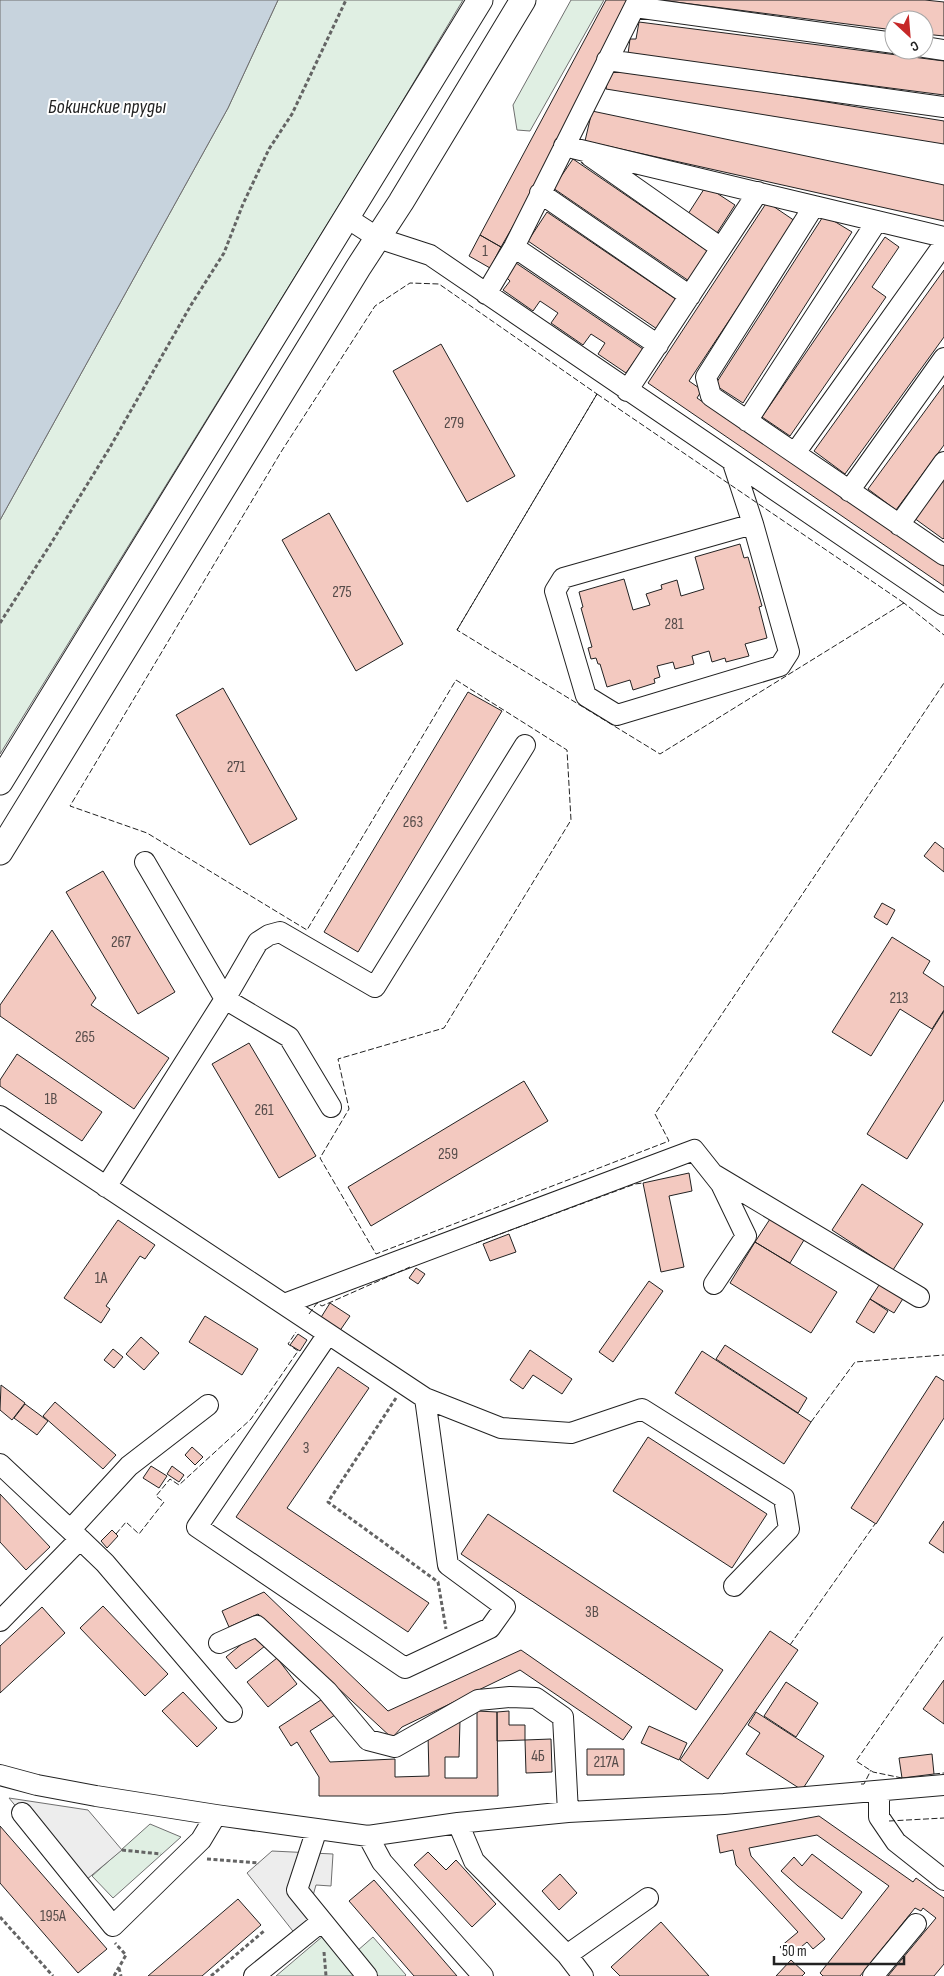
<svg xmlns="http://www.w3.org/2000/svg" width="944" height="1976" font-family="'Sofia Sans Condensed',sans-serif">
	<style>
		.green { fill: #e0efe3; stroke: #6f6f6f }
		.parking { fill: #ededed; stroke: #6f6f6f }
		.water { fill: #c7d3dd; stroke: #6f6f6f }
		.building { fill: #f3c9c0; stroke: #222 }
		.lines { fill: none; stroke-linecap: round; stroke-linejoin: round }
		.minor-casing { stroke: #222; stroke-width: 22 }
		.major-casing { stroke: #222; stroke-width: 27 }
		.path { stroke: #646464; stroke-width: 3; stroke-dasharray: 4 2.5; stroke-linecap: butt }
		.minor { stroke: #fff; stroke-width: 20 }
		.major { stroke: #fff; stroke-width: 25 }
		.fence { stroke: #222; stroke-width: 1; stroke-dasharray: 6 2.5; stroke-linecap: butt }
		.labels { text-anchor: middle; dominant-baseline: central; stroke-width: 4; stroke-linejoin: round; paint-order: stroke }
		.number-label { font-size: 16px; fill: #564c4a }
		.water-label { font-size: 20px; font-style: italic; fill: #222; stroke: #fff }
	</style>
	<rect width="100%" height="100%" fill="#fff"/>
	<!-- green -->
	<path class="green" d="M278,0H463L378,142L0,754V520L228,108Z
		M571,0H604L530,131L517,130L513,105Z
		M150,1824L181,1837L113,1898L92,1876Z
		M323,1936L358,1976H276Z
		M373,1937L406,1975L405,1976H378L357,1951Z"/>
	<!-- parking -->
	<path class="parking" d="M9,1798L88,1810L122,1850L80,1885Z
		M272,1851L333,1854L331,1886L316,1885L312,1899L324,1914L296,1935L247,1873Z"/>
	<!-- water -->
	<path class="water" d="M0,0H278L228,108L0,520Z"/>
	<!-- building -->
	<path class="building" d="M606,0H630L536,186L501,247L480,235Z
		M660,0H925L944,2V36L924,34V20H894V30Z
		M639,22L944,61V95L628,54L630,39H636Z
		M610,67L944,121V144L606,89Z
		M592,111L944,185V221L585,141Z
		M573,159L709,252L689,281L553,188Z
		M706,186L735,205L717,233L688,214Z
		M767,202L795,221L689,381L702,390L697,398L944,566V586L648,383Z
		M547,212L677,300L657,329L528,241Z
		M824,215L852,232L743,403L715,385Z
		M480,235L501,247L490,268L469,256Z
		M885,237L899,247L872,287L886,297L790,436L762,417Z
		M516,263L643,349L626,373L598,354L605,343L591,334L583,345L551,323L558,313L540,301L533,311L503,290L510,281L506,277Z
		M944,270V337L845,474L814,451Z
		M441,344L515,476L467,502L393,371Z
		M944,385V445L896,510L868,489Z
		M944,477V538L943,539L914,518Z
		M329,513L403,644L356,671L282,540Z
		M740,544L744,558L748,557L762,606L759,607L767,638L745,644L749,656L726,662L725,658L712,662L709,651L692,656L694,664L675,669L673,662L657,666L660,677L654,679L655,683L633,690L630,680L607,687L600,664H598L596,658L591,659L588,648L592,647L581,608L583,607L579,592L624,579L633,610L650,605L646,594L662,589L661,585L677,580L681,596L704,589L695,557Z
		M223,688L297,819L250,845L176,715Z
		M468,692L502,711L358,952L324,932Z
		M935,842L944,849V872L924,856Z
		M103,871L175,992L138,1014L66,892Z
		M882,903L895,910L887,925L874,917Z
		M52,930L96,998L91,1005L169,1058L134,1109L0,1016V1005Z
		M892,937L930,961L923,973L944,987V1010L932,1029L900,1009L871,1056L832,1032Z
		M944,1011V1100L907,1159L867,1134Z
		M249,1043L316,1156L279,1178L212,1064Z
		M17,1054L102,1112L82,1141L0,1086V1080Z
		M524,1081L548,1121L371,1226L348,1187Z
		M689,1173L692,1191L669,1196L684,1267L661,1272L643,1183Z
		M862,1184L923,1224L893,1270L832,1230Z
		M770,1219L804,1240L790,1263L755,1242Z
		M118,1220L155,1245L145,1259L140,1256L106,1306L110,1309L101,1323L64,1298Z
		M509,1234L516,1252L490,1261L483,1244Z
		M755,1242L837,1292L811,1333L730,1283Z
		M416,1268L425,1274L418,1284L409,1278Z
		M649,1281L663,1291L613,1362L599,1352Z
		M881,1282L904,1297L894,1313L870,1299Z
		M870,1299L888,1311L874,1333L856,1322Z
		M330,1303L350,1316L339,1332L320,1319Z
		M205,1316L258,1349L242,1375L189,1342Z
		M298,1334L307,1340L300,1351L290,1345Z
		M141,1337L159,1353L144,1370L126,1354Z
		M725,1345L807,1398L798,1413L716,1359Z
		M113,1349L123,1357L114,1368L104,1360Z
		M530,1350L572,1379L562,1394L533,1375L523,1389L510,1380Z
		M702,1351L811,1422L784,1464L675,1393Z
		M338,1367L369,1388L287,1508L429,1603L408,1632L236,1517Z
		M936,1376L944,1381V1418L876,1524L851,1508Z
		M1,1385L25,1403L12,1420L0,1410Z
		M55,1402L116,1455L103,1469L43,1416Z
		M25,1404L48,1421L37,1435L14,1418Z
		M648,1437L767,1514L732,1568L613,1491Z
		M192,1447L203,1457L195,1465L185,1455Z
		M151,1466L167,1476L159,1488L143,1478Z
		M172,1466L184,1475L179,1482L167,1474Z
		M0,1494L50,1547L26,1570L0,1542Z
		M488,1514L723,1670L696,1710L461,1554Z
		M944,1521V1553L929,1543Z
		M112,1530L118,1536L107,1548L101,1541Z
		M264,1592L388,1711L521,1650L632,1727L623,1740L520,1670L402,1727L392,1738L258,1614L229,1627L222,1611Z
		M103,1606L168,1674L145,1696L80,1628Z
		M42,1607L65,1633L0,1693V1646Z
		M770,1631L798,1650L708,1779L680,1760Z
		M255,1633L265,1646L236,1669L226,1657Z
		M277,1658L297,1684L268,1707L247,1682Z
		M944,1680V1724L923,1709Z
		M786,1682L818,1703L796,1737L764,1716Z
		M183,1692L217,1728L197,1747L162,1711Z
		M324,1698L335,1715L310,1731L330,1762L395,1759V1777L429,1776L428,1735L460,1720L459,1757H445V1778H477V1711L497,1712L498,1796H319V1777L297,1742L291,1746L279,1727Z
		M509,1711V1725H525V1740L497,1741V1712Z
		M756,1712L824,1756L802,1790L746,1754L760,1733L748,1725Z
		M649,1726L687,1743L679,1760L641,1743Z
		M551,1739L552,1772L526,1773L525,1740Z
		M587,1749H624V1775H587Z
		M932,1754L934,1774L902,1778L899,1758Z
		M819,1816L913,1882L916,1878L944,1898V1964L934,1976H888L936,1918L923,1908L921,1911L915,1908L860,1976H823L820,1973L889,1886L817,1835L749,1848L751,1856L825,1939L813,1949L807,1942L789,1957L780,1947L798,1932L736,1865L733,1850L720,1853L717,1835Z
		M0,1826L107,1949L78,1973L0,1883Z
		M428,1852L446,1870L456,1860L496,1904L472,1927L414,1865Z
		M812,1854L862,1892L842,1919L798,1886L781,1871L794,1857L802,1866Z
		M560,1874L577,1893L559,1910L542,1891Z
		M374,1880L457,1976H414L349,1901Z
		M238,1899L261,1925L202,1976H148Z
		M661,1922L709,1976H620L611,1967Z
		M791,1960L805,1973L802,1976H776Z"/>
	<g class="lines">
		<defs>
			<path id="minor" d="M635,7L894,43
				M924,47L944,50
				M607,60L944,107
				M564,146L814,206L706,377L711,396L944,555
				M590,156L721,248
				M540,193L690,296
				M814,206L944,237
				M347,218L378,238L430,255L944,605
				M514,247L658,345
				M486,294L514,247L638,0
				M627,391L758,192
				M747,421L877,221
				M795,453L944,244
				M733,463L753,524L789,652L780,666L617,715L586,696L555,591L563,578L753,524
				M849,491L944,358
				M899,525L944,462
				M145,862L225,999L258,942L269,935L280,932L375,987L525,745
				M0,1116L425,1398L501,1428L571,1433L642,1409L784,1498L789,1529L734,1586
				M715,1175L919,1297
				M106,1187L225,999L289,1037L331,1107
				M284,1304L694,1150L721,1184L746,1236L714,1284
				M328,1334L197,1527L405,1668L490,1628L505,1607L448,1565L425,1398
				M0,1464L79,1538
				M71,1529L129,1466L208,1405
				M0,1621L80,1539L105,1563L232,1712
				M219,1643L257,1626L327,1691L368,1740L395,1747L478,1700L510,1697L536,1698L563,1717L568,1812
				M0,1775L37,1785L96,1796L216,1815L368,1836L458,1823L568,1812L724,1804L944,1785
				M879,1791V1817L896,1842L944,1880
				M22,1813L113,1926L201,1840L216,1815
				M458,1823L474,1861L567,1955L583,1976
				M317,1829L297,1890L367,1976
				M368,1836L382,1862L483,1976
				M567,1955L648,1898
				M254,1976L321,1922
				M873,1976L916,1924"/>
			<path id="major" d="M0,782L480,0
				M0,852L358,268L401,202L523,0"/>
		</defs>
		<!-- minor casing -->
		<use href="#minor" class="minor-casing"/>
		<!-- major casing -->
		<use href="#major" class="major-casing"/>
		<!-- path -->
		<path class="path" d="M0,623L50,545L109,449L191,305L224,253L243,204L269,149L292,114L346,0
			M396,1398L328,1502L438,1582L446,1629
			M122,1850L161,1854
			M207,1859L259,1863
			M0,1917L53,1976
			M324,1952L326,1976
			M119,1968L121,1976
			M114,1976L126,1955L115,1943
			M211,1976L264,1931"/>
		<!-- minor -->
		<use href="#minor" class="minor"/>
		<!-- major -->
		<use href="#major" class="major"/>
		<!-- fence -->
		<path class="fence" d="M597,394L904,603L660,754L457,630Z
			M902,604L904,603L944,635
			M457,630L597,394L439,284L410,283L375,306L281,452L70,806L147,833L307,930L456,680L567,750L571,820L444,1028L338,1059L349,1109L320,1158L376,1254L669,1141L655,1114L944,683
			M476,1243L635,1184L643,1183
			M309,1314L317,1303L322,1306L410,1267
			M811,1422L855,1362L944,1355
			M116,1534L126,1522L139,1534L164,1502L156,1496L170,1479L179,1485L251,1419L298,1351L288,1344L296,1332
			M790,1645L875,1524
			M934,1774L944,1773
			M902,1778L873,1772L856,1761L944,1635
			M861,1784H864L871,1770
			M889,1821L944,1818"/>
	</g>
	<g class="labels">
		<!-- number labels -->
		<g class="number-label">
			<text x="485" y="251">1</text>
			<text x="454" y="423">279</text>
			<text x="342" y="592">275</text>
			<text x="674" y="624">281</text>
			<text x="236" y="767">271</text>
			<text x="413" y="822">263</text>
			<text x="121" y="942">267</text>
			<text x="899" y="998">213</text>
			<text x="85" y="1037">265</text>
			<text x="51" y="1099">1В</text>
			<text x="264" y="1110">261</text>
			<text x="448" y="1154">259</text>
			<text x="101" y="1278">1А</text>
			<text x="306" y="1448">3</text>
			<text x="592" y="1612">3В</text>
			<text x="538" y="1756">4Б</text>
			<text x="606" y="1762">217А</text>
			<text x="53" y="1916">195А</text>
		</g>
		<!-- water labels -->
		<g class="water-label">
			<text x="107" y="107">Бокинские пруды</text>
		</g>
	</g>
	<!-- north arrow -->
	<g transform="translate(909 35) rotate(154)"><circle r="24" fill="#ffffff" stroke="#a7a7a7"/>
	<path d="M0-4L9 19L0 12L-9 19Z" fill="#c62828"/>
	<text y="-8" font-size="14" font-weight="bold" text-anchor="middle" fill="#222222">С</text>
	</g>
	<!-- scale -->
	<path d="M774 1956v8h130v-8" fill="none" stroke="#222222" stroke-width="2.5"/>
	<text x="782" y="1956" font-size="15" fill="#222222" stroke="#ffffff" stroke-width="4" paint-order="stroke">50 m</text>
</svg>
